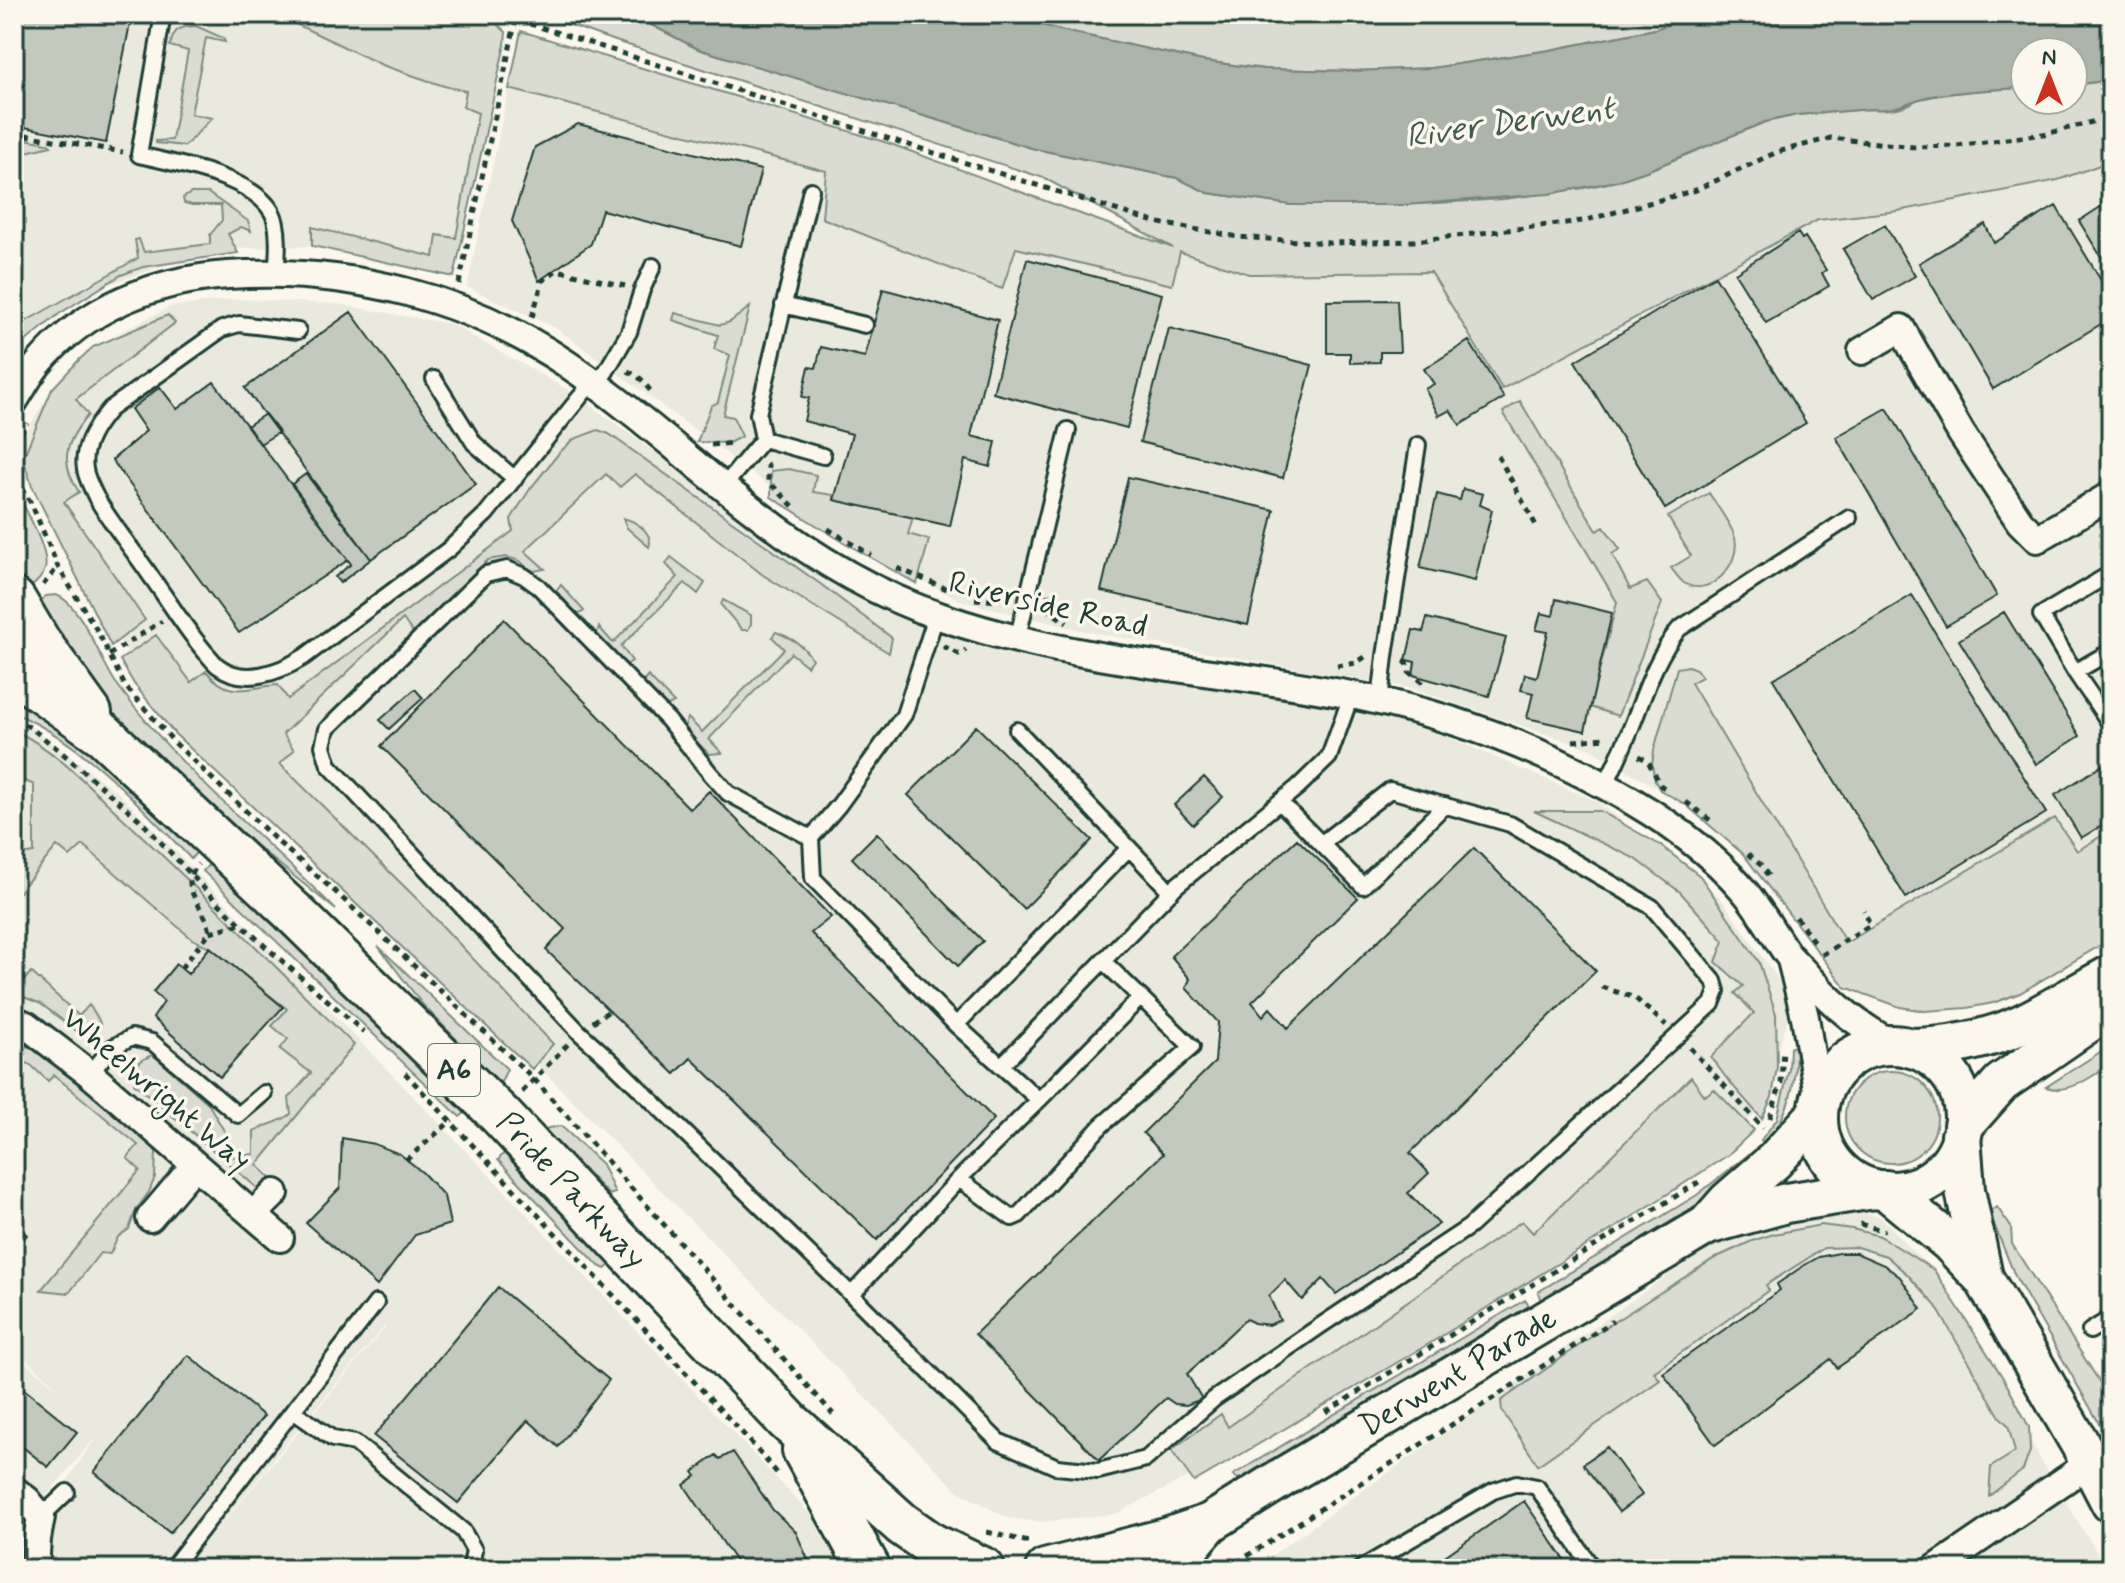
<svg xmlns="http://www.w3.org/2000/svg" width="2125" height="1583" font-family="Mynerve,sans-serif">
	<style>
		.built { fill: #eae9de; fill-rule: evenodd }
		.green { fill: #dbdcd1; stroke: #7d8c82; stroke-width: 2 }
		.water { fill: #adb4aa; stroke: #74847b; stroke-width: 2 }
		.building { fill: #c4c9be; stroke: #1f3d34; stroke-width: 2 }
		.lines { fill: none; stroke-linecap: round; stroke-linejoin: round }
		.lane-casing { stroke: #1f3d34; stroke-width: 20 }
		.street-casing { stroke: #1f3d34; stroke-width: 32 }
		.secondary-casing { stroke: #1f3d34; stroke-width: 44 }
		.primary-casing { stroke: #1f3d34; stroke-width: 48 }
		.path { stroke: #1f3d34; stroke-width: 5; stroke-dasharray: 6 6; stroke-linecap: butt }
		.lane { stroke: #fbf7ec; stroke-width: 14 }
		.street { stroke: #fbf7ec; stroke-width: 26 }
		.secondary { stroke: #fbf7ec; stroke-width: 38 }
		.primary { stroke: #fbf7ec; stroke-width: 42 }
		.labels { text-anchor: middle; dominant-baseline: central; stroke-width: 7; stroke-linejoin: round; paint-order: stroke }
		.shield { fill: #fbf7ec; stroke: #61756b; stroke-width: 2 }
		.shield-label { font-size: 30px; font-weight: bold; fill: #1f3d34 }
		.street-label { font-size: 32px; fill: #1f3d34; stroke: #fbf7ec }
		.water-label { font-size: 34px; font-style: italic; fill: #425b52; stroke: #fbf7ec }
	</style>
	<rect width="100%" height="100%" fill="#fbf7ec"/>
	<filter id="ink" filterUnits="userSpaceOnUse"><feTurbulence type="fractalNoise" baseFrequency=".0125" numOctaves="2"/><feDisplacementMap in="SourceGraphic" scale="16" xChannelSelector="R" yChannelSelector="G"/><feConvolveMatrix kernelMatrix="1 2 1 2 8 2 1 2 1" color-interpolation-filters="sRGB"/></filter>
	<g filter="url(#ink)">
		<!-- built -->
		<path class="built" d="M14,14H275L382,65L444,86L466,91L478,112L456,238L437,236L434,257L454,277L312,246L213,249L60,301L14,328Z
			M521,31L888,143L1180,252L1249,274L1431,272L1502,389L1818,220L1898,211L2058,180L2111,161V939L2020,993L1993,1003L1967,1008L1925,1011L1900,1007L1845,987L1743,854L1685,804L1590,749L1410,688L1089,632L965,602L837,539L726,453L556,328L467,287Z
			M235,299L337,304L451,324L570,391L813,566L958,634L1386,710L1598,802L1720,897L1793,1000L1760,1111L1631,1207L1317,1410L1116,1514L1042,1522L1008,1518L958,1491L225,749L143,686L74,549L40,469L19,444L42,406L115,335L169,307Z
			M14,719L21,720L119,793L501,1187L830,1535L854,1569H29L17,1556L98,1434L14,1535V1354L65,1394L14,1348ZM384,1327L385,1328L199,1552L278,1454Z
			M1847,1210L1881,1217L1918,1256L1990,1364L2044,1466L2107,1569H1252L1726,1234Z"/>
		<!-- green -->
		<path class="green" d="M275,14H465L496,23L506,32L505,44L454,277L312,246V227L434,257L437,235L456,238L478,113L463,107L466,91L444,86L382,65Z
			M540,14H630L698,49L1035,149L1177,178L1208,193L1291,205H1403L1504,199L1584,188L1617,181L1649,170L1765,122L1797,115L1871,109C1886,110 1905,109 1916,100C1952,91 1988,90 2025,88V100H2073V85L2111,80V161L2058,180L1898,211L1818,220L1502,389L1431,272L1249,274L1180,252L1172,285L1016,248L1002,289L822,218L826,171L509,89L521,31L888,143L1173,248L1044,178L606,38Z
			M1002,14H1701L1655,29L1550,50L1432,68L1353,71L1264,69L1203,61L1060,30Z
			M196,26L223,38L225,42L206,38L191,114L212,118L185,146L156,143V141L172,140L188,51L170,46C174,28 179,27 196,26Z
			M14,137L47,143L51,146L14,155Z
			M191,193H208L248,221L251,231L241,227L228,234L238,253L143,267L121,275L59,314L14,351V328L138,258L135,240L139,239L144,252L210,244V235L222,220L221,205H192L184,203L183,198Z
			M750,307L723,415L733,417L742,436L729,443L697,442L711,406L718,402L730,355L714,349L718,335L673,320L675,313L720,325L730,322Z
			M168,315L175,323L76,399L88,415C65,442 59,462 79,492L64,502L145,620L111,646L32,486L23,458L52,389L79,360L93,347Z
			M1520,401L1597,531L1604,527L1620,549L1612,554L1630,589L1647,582L1662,603L1618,716L1590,707L1617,602L1503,412Z
			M598,430L609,434L819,583L892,638L889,653L763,575L635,474L620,487L606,474L525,551L545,569L534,571L526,567L520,561L506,557L488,560L413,633L403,619L283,734L294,750L280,764L418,900L553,1044L532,1069L175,734L134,684L120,660L156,635L191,682L206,671C230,700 248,687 278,685L288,699L513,531L511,519L530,489L559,453L574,439Z
			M789,469L816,475L813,492L834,495V500L913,517L908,534L929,540L917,584L840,540L771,497V471Z
			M14,490C24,504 50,553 45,569C43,577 35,584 29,589L26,583L21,585L14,569Z
			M1709,493C1716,505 1732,525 1735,538C1741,564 1710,599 1684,583C1679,579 1675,573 1671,568L1691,556L1668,517Z
			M623,518C636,521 654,533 649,547L627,528Z
			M671,557L705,583L698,594L685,583L621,646L632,661L626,665L596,636L599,627L613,643L678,577L666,564Z
			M561,585L584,611L578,615L556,591Z
			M56,595C81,603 101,662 116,683C179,770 262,835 336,910L228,823L116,719L75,671L36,609L45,596Z
			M723,600L751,615V624L748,630H742L721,605Z
			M776,632C791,638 803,644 812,659L807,666L791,653L709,739L722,753L709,754L684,729L688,718L702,732L784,649L772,637Z
			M1688,666L1696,669L1702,677L1691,683L1846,943L2055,818L2077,851L2111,830V939L2020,993L1993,1003L1967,1008L1925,1011L1900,1007L1845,987L1743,854L1685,804L1660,790L1655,781L1652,765L1654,750L1677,668Z
			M648,676L674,703L666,707L645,688L643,682Z
			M14,689L30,698L200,848L191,859C140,805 84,742 14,713Z
			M14,730C58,751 92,790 127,822C205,895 279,970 354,1045L257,1165L272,1179L262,1192L134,1083C134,1067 137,1060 153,1055L208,1103L227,1136L231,1157L254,1154V1131C267,1124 280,1123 291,1114L289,1098L311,1073L280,1049L288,1039L272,1026L287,1009L210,947L192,939L83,845L70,857L57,846L14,898V856L34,853V785L14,776Z
			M1534,811H1600L1660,845L1700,876L1759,962L1776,1014L1777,1067L1772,1097L1762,1119L1727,1079L1711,1057L1754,1013L1735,993L1743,986L1716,962L1724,941L1680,892L1636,859Z
			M213,860L473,1106L460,1117L203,871Z
			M378,946L507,1069L500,1084L423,1005Z
			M31,972L79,1016L89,1005C98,1017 108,1029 91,1038L83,1036L41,1004L14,993V977L22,983Z
			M14,1043C48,1045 123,1119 150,1143L156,1152L155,1177L149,1192L136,1210L129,1229L118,1237L110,1254L100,1253L69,1293L41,1290L140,1170L127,1158L138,1145L54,1075L48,1081L32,1066L14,1056Z
			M1796,1045C1796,1087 1790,1110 1766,1145L1761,1140L1777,1119L1789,1069L1790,1048Z
			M2111,1045V1064C2092,1076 2070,1095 2046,1087Z
			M1845 1117a46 46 0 1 1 92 0a46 46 0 1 1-92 0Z
			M1691,1077L1705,1096L1714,1089L1754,1130L1728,1155L1626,1221L1432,1342L1194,1482L1171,1450L1221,1414L1228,1427L1522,1221L1533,1233Z
			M561,1126L602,1164L615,1193L609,1195L544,1129Z
			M506,1151L608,1259L609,1266L605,1269L599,1266L498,1160Z
			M1748,1155L1752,1157L1696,1206L1541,1301L1538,1292L1697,1195Z
			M1997,1207L2011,1227L2012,1244L2111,1400V1444L2015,1276L1989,1212Z
			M1821,1225L1852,1229L1880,1236L1934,1270L2005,1381L2029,1427L2030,1451L2023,1470L1989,1496L1991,1467L2015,1452L2008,1425L2000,1417L1936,1306L1908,1275L1886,1256L1857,1247L1824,1248L1766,1285L1769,1290L1654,1372L1660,1380L1538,1465L1502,1411L1501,1401L1598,1332L1715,1258L1752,1241L1774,1234Z
			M1525,1300L1529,1306L1244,1477L1238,1479L1233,1475Z"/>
		<!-- water -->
		<path class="water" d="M630,14H1002L1060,30L1203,61L1264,69L1353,71L1432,68L1550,50L1655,29L1701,14H2111V80L2073,85V52H2025V88C1994,89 1962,91 1931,96C1909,100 1897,112 1871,109L1797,115L1765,122L1649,170L1617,181L1549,194L1403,205H1291L1208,193L1177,178L1035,149L698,49Z"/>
		<!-- building -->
		<path class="building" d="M14,14H132L106,143L14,125Z
			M578,124L761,170L741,246L602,210L591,244L539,281L512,221L535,147Z
			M2111,200V273L2079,221Z
			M2056,206L2111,297V318L1993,389L1919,263L1985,224L1994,243Z
			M1885,225L1915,276L1873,300L1843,249Z
			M1798,233L1802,239L1805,237L1826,270L1822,273L1829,286L1766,323L1735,273Z
			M1027,259L1162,294L1127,428L993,393Z
			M1715,276L1806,423L1665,509L1575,361Z
			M883,289L998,320L971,436L996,442L990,467L965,460L950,526L834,500L852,434L804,421L809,398L802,397L809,367L816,368L821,347L865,357Z
			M1397,300L1400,352H1380V362L1350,363V353H1327V301Z
			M351,312L476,484L371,559L245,388Z
			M1169,328L1312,365L1283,478L1140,442Z
			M1469,341L1504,398L1460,425L1450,410L1439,416L1425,389L1434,384L1424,369Z
			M214,382L348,560L239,633L112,460L146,431L131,409L160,387L177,409Z
			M1887,408L1997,596L1946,626L1836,437Z
			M265,414L279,432L260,444L247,426Z
			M306,474L371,559L340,583L335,577L351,564L292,484Z
			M1128,477L1274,510L1248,625L1101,591Z
			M1463,489L1483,494L1480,505L1492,510L1475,581L1420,568L1437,494L1460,500Z
			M1912,595L2046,813L1906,898L1773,679Z
			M1556,599L1612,613L1585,731L1527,718L1533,693L1521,690L1525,674L1537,677L1548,632L1536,630L1541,613L1553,616Z
			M2004,612L2080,736L2036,764L1959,640Z
			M1427,618L1506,638L1489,696L1413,675L1415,662L1406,660L1413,630L1423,632Z
			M504,619L690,809L709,791L831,917L811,933L994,1119L877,1240L691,1058L675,1074L546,950L565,929L381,746Z
			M415,689L423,698L389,729L380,720Z
			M976,726L1092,840L1024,909L908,795Z
			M2111,760V820L2081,838L2055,795Z
			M1204,777L1223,797L1193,825L1174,805Z
			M877,833L983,941L958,966L852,858Z
			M1297,839L1358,898L1252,1002L1263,1016L1270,1008L1288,1028L1474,848L1596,971L1410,1153L1429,1173L1408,1193L1439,1224L1336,1294L1323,1279L1302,1300L1285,1280L1269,1296L1280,1320L1269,1325L1254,1323L1246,1319L1187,1374L1202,1399L1186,1405L1175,1404L1166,1398L1099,1460L975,1334L1163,1154L1143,1133L1215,1062L1218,1022L1186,988L1190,979L1171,956Z
			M210,947L283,1007L220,1077L153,1018L164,1002L153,992L176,964L188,974Z
			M342,1138L374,1144L400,1154L423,1173L444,1196L450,1224L415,1235L377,1286L306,1223L340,1188Z
			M14,1224L27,1235L14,1251Z
			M1839,1253H1856L1884,1265L1900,1277L1922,1309L1837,1368L1831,1359L1715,1445L1663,1373L1780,1290L1777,1284L1803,1266L1819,1257Z
			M498,1287L609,1380L558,1447L528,1420L458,1503L374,1436Z
			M188,1355L264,1416L170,1533L94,1472Z
			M14,1381L77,1432L48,1467L14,1440Z
			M1607,1447L1642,1495L1619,1512L1583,1464Z
			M733,1452L773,1510L796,1532L812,1569H741L684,1485L696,1476L693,1472L716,1455L720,1459Z
			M1524,1501L1571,1569H1426Z"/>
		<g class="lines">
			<defs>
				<path id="lane" d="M163,14L139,155C176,164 251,176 272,212C280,226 278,257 276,273
					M783,305L865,325
					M298,331L239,324L222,329L110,409C97,424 81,447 85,469C86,477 92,489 96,497C111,524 135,552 152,578C170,603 186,630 206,653C210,657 214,663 218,666C244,686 280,672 304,657L449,549L486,514L580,397L593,382L605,373L629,332L642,290L653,266
					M434,379L474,443L515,479
					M763,439L823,456
					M724,486L763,439L758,414L811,190
					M1017,640L1068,430
					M2111,651L2075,672L2111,725
					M2075,672L2041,615L2103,578
					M1380,701L1385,656L1418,445
					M1017,730L1171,892
					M1605,786C1615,765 1625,744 1633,723C1646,690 1656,657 1679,629L1849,518
					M1280,802L1363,886L1445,805
					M811,838L728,793L710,773L668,720L539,587L524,576L507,569L486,574L327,729L323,746L329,765L580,1033L610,1060L860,1303L998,1441L1057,1467L1098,1471L1146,1459L1214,1399L1320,1326L1469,1227L1712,1004L1717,991L1714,981L1652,907L1510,824L1390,790L1322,843
					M956,1025L1129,848
					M1001,1066L1176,886L1298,787L1329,757L1351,696
					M90,1074L111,1048L132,1037L152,1042L238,1115L264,1093
					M1039,1100L1140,998
					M959,1179L1012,1218L1019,1215L1102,1125L1192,1047L1103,961
					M852,1294L959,1179L1039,1100L956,1025L813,878L811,838L839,805L904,715L936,616
					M2090,1331L2111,1318
					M293,1411L333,1439L355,1443L463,1531L474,1550L471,1566L468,1569
					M41,1517L67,1492
					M171,1569L376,1303
					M1360,1569L1493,1491L1517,1483L1537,1487L1593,1569"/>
				<path id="street" d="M1862,351L1901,328L1961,433L2020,522L2037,539L2111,495
					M14,401C22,389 29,375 38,364C85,307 156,280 228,275C348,267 467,297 567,364C633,408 691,463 754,511C810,555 874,594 942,617C1080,665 1224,669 1366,698C1450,716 1534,746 1609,788C1659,815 1708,848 1745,892C1762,912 1773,934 1788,955C1795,963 1803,970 1810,979C1836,1008 1860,1026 1894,1045
					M1791,960L1805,1017L1819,1102
					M14,1020L26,1025L90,1074L280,1238
					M253,1215L275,1193
					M150,1218L195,1165
					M14,1490L27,1500L41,1517L37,1539L35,1569
					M1935,1569L2090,1463"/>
				<g id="secondary">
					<circle cx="1891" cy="1118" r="73"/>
					<path d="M1911,1048C1947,1048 1990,1039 2022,1024C2053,1009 2081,991 2111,975"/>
					<path d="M1963,1126L2001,1083L2111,1007"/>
					<path d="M1961,1136L1965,1190L1983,1277"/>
					<path d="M1886,1190L1949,1242L1984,1279L2083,1449L2111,1503"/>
					<path d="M1707,1225L1786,1203L1874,1189"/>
					<path id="s1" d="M1045,1569L1166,1538L1210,1523L1288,1474L1707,1225L1728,1201L1774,1161L1818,1113"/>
					<path d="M1171,1569L1210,1523"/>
				</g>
				<g id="primary">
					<path d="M14,600L39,642L90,713"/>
					<path id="s2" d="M14,673L33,685L104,735L292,911L500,1115L788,1421L902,1524L932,1545L983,1569"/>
					<path d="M804,1450L869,1569"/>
				</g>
			</defs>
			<!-- lane casing -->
			<use href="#lane" class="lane-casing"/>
			<!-- street casing -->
			<use href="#street" class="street-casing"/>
			<!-- secondary casing -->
			<use href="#secondary" class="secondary-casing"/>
			<!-- primary casing -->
			<use href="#primary" class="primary-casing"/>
			<!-- path -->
			<path class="path" d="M495,14L521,21L874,134L1154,222L1238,237L1329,243L1414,241L1583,221L1696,190L1777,152L1831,138L1914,147L1957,146L2050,133L2111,117
				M14,133L123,152
				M459,284L516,19
				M532,317L543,280L557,270L625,286
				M628,371L641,379L653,394
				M711,445L733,443
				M1498,456L1538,529
				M766,464L768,465V481L793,506
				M14,479L19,482L32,505L58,567L98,632L125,686L174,742L278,842L339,895L534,1079L833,1414
				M19,482L21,433L27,423
				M828,529L871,555
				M897,568L947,589
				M43,585L58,567
				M1048,594L1050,611L1067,623
				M975,599L997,601L1009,590
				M943,646L959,654L966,650
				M109,655L162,621
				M1404,661L1406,662L1409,672L1425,685
				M1337,666L1356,663L1368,655
				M14,718L31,728L60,751L139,819L214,899L266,947L364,1032
				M1573,741L1606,738
				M1639,756L1648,761L1661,786L1665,788
				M1686,802L1710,820
				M1748,854L1762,866L1770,879
				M1796,917L1816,945
				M210,932L240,924
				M1822,955L1870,925L1864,910
				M181,968L210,932C206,906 176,888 198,864
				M1602,987L1635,998L1666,1025
				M593,1022L609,1011
				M1690,1048L1763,1128
				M405,1073L747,1438L777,1473
				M522,1092L568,1044
				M1770,1118L1781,1083L1783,1049
				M406,1160L452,1120
				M1860,1224L1885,1231
				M1326,1412L1702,1180
				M987,1532L1025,1541H1032
				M1227,1569L1613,1321"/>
			<!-- lane -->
			<use href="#lane" class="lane"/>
			<!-- street -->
			<use href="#street" class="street"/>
			<!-- secondary -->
			<use href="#secondary" class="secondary"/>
			<!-- primary -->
			<use href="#primary" class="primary"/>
		</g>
	</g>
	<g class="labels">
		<!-- shield labels -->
		<rect class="shield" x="428" y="1044" width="52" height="52" rx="6"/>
		<g class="shield-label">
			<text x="454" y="1070">A6</text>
		</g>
		<!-- street labels -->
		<g class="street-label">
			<text transform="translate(1048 605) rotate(13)">Riverside Road</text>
			<text transform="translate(156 1090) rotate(40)">Wheelwright Way</text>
			<text stroke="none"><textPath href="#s2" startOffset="762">Pride Parkway</textPath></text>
			<text stroke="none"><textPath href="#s1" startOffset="462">Derwent Parade</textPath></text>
		</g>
		<!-- water labels -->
		<g class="water-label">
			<text transform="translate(1510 123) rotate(-8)">River Derwent</text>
		</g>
	</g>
	<!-- margin -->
	<rect width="2125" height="1583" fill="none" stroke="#fbf7ec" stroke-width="48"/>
	<rect x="24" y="24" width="2077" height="1535" fill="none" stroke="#1f3d34" stroke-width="3" filter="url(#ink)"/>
	<!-- north arrow -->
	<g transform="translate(2049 76)"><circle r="38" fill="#fbf7ec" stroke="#a3ada2" stroke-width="2"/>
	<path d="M0-6L14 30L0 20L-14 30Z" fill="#c8321e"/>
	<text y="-12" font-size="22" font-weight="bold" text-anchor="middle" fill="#1f3d34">N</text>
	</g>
</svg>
